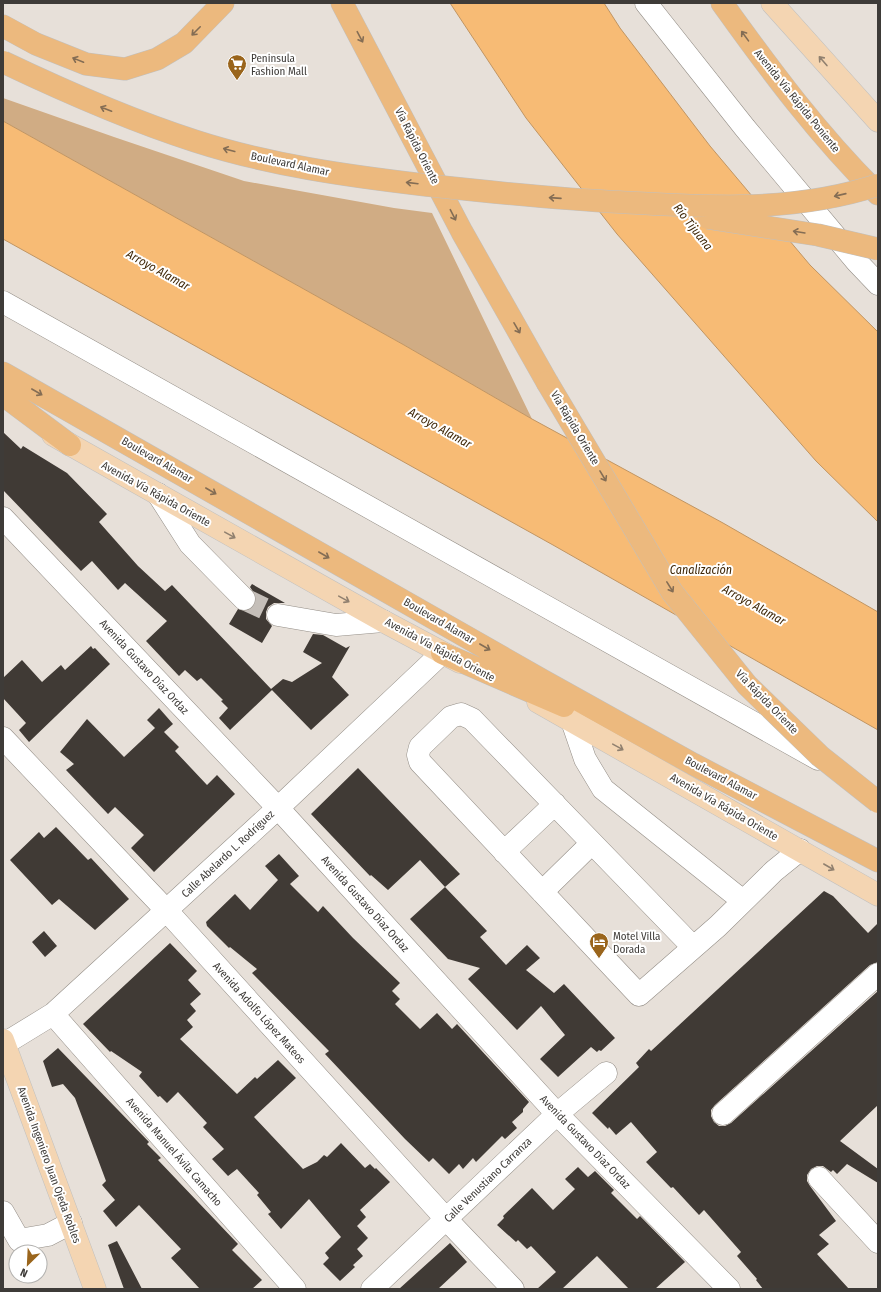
<svg xmlns="http://www.w3.org/2000/svg" width="881" height="1292" font-family="'Fira Sans Condensed',sans-serif">
	<style>
		.green { fill: #d0ac84 }
		.water { fill: #f7bb75; stroke: #c09563 }
		.building { fill: #403a35 }
		.lines { fill: none; stroke-linecap: round; stroke-linejoin: round }
		.minor-tunnel { stroke: #c5bfb9; stroke-width: 22; stroke-dasharray: 22 11; stroke-linecap: butt }
		.minor-casing { stroke: #948e87; stroke-width: 23 }
		.major-casing { stroke: #c1c0bf; stroke-width: 23 }
		.highway-casing { stroke: #c1c0bf; stroke-width: 23 }
		.minor { stroke: #fff; stroke-width: 22 }
		.major { stroke: #f4d5b2; stroke-width: 22 }
		.highway { stroke: #ecb97e; stroke-width: 22 }
		.highway-bridge-casing { stroke: #c1c0bf; stroke-width: 23; stroke-linecap: butt }
		.highway-bridge { stroke: #ecb97e; stroke-width: 22 }
		.oneway { stroke: #846d54 }
		.oneway2 { stroke: #90806f }
		.labels { text-anchor: middle; dominant-baseline: central; stroke-width: 4; stroke-linejoin: round; paint-order: stroke }
		.poi-label { font-size: 11px; fill: #3e3b38; stroke: #fff; text-anchor: start }
		.street-label { font-size: 11px; fill: #3e3b38; stroke: #fff }
		.water-label { font-size: 12px; font-style: italic; fill: #3e2606; stroke: #fff }
	</style>
	<rect width="100%" height="100%" fill="#e7e0d9"/>
	<!-- green -->
	<path class="green" d="M3,98L114,137L244,181L394,208L432,213L532,419L404,345L3,121Z"/>
	<!-- water -->
	<path class="water" d="M450,3H604L620,28L710,146L810,265L878,332V522L816,461L617,234L526,118Z
		M3,121L404,345L532,419L723,523L878,612V730L553,545L3,239Z"/>
	<!-- building -->
	<path class="building" d="M3,432L21,449L23,446L67,473L107,514L99,522L138,566L165,591L172,585L272,690L230,730L219,718L228,708L221,701L223,700L201,678L197,681L185,670L179,676L146,641L167,621L125,583L118,590L92,561L81,571L3,490Z
		M252,584L285,603H274L268,607L266,612V619L272,626L262,643L229,624L238,609L247,611L253,608L256,603V596L250,587Z
		M313,634L323,635L346,648L350,646L332,677L349,695L311,730L271,689L283,679L292,682L322,663L303,652Z
		M91,646L93,649L95,648L110,664L29,742L19,730L26,723L3,698V678L22,660L42,682L61,665L65,670Z
		M159,708L173,724L164,732L179,747L175,751L207,785L217,775L235,794L154,872L131,848L144,835L115,807L108,814L66,770L74,764L60,752L87,719L124,757L155,728L147,720Z
		M358,768L460,874L445,887L420,860L388,890L371,875L370,876L311,814Z
		M56,827L88,860L91,858L129,899L95,930L59,899L52,905L10,860L39,832L44,838Z
		M279,854L299,876L290,884L318,912L323,906L353,938L400,983L392,991L400,999L395,1004L420,1029L437,1013L452,1029L457,1024L529,1102L523,1109V1112L512,1122L517,1128L505,1139L502,1136L476,1162L473,1158L463,1169L459,1164L449,1174L433,1158L429,1162L405,1139L325,1054L329,1051L252,973L257,969L230,947L229,948L207,926L206,922L235,894L250,910L278,880L265,866Z
		M445,887L487,931L480,937L506,965L527,945L540,958L526,970L554,993L564,984L615,1038L601,1051L599,1050L597,1052L591,1047L558,1077L540,1059L565,1035L541,1006L517,1030L468,979L480,968L448,959L410,919Z
		M824,891L833,896L868,933L878,923V962L870,965L715,1105L711,1110V1116L714,1122L719,1126H725L731,1123L878,991V1105L840,1141L878,1169V1183L847,1164L837,1174L833,1170L831,1172L823,1166H817L811,1169L807,1175V1181L810,1186L836,1221L819,1235L829,1244L817,1254L849,1289H763L756,1280L757,1279L737,1256L741,1252L704,1210L699,1215L673,1187L671,1188L646,1162L657,1152L631,1122L616,1135L609,1127L608,1129L592,1113L639,1067L636,1063L649,1049L651,1051Z
		M44,931L57,946L45,957L32,942Z
		M170,943L197,971L188,980L201,994L190,1004L196,1011L187,1020L193,1027L180,1039L237,1094L255,1077L257,1079L278,1060L296,1078L254,1117L303,1169L317,1162L324,1155L327,1157L341,1143L365,1168L370,1164L375,1169L376,1168L390,1182L360,1210L366,1217L357,1226L368,1238L357,1249L363,1256L353,1265L355,1267L340,1281L323,1264L329,1258L325,1253L341,1237L309,1199L281,1229L268,1214L271,1212L257,1195L259,1193L237,1169L228,1176L212,1159L224,1149L203,1127L207,1123L178,1092L167,1103L160,1096L158,1097L139,1076L142,1072L111,1051L110,1052L83,1024Z
		M58,1048L149,1142L147,1144L161,1158L158,1160L238,1244L232,1250L262,1280L252,1289H200L171,1258L181,1249L139,1205L116,1227L103,1211L115,1200L102,1185L106,1181L75,1098L63,1084L52,1087L43,1061Z
		M578,1167L588,1177L595,1171L614,1190L611,1193L637,1219L640,1216L685,1262L655,1289H629L597,1256L562,1289H537L556,1272L531,1246L527,1249L518,1240L516,1242L497,1225L504,1218L503,1216L532,1188L553,1210L575,1189L565,1179Z
		M117,1241L142,1289H124L108,1245Z
		M450,1243L467,1262L438,1289H399Z"/>
	<g class="lines">
		<!-- minor-tunnel -->
		<path class="minor-tunnel" d="M244,599L278,615"/>
		<defs>
			<path id="minor" d="M646,3L745,128L857,262L878,284
				M3,302L818,759
				M158,494L190,544L244,599
				M3,518L278,808L557,1114L729,1289
				M278,615L336,625L383,621
				M572,721L585,759L603,789L743,901
				M3,738L167,911L447,1220L513,1289
				M504,852L555,804
				M542,892L592,843
				M693,947L472,719L461,714L451,717L420,747L418,755L420,762L639,995L718,926L774,871L800,850
				M53,1014L295,1289
				M4,1044L53,1014L278,808L442,653
				M723,1114L878,974
				M819,1178L878,1242
				M3,1212L19,1240L48,1235L71,1223
				M372,1289L557,1114L606,1073"/>
			<path id="major" d="M772,3L878,121
				M53,435L383,621L460,662
				M538,702L878,895
				M3,1040L95,1289"/>
			<path id="highway" d="M342,3L462,232L547,382
				M722,3C770,70 819,136 878,194
				M3,26L36,44L86,64L125,69L157,59L184,43L223,3
				M3,373L542,680L693,764L878,861
				M3,395L70,445
				M442,653L564,706"/>
		</defs>
		<!-- minor casing -->
		<use href="#minor" class="minor-casing"/>
		<!-- major casing -->
		<use href="#major" class="major-casing"/>
		<!-- highway casing -->
		<use href="#highway" class="highway-casing"/>
		<!-- minor -->
		<use href="#minor" class="minor"/>
		<!-- major -->
		<use href="#major" class="major"/>
		<!-- highway -->
		<use href="#highway" class="highway"/>
		<defs>
			<path id="highway-bridge" d="M3,62C66,92 129,120 195,141C269,165 348,176 425,185C490,192 554,199 619,202C706,207 793,213 878,185
				M708,218L818,235L878,249
				M547,382L672,592L747,685L820,756L878,802"/>
		</defs>
		<!-- highway-bridge casing -->
		<use href="#highway-bridge" class="highway-bridge-casing"/>
		<!-- highway-bridge -->
		<use href="#highway-bridge" class="highway-bridge"/>
	</g>
	<!-- one-way arrows -->
	<defs><path id="oneway-shaft" d="M-6 0H5M1.5-3L5.5 0L1.5 3" fill="none" stroke-width="1.6" stroke-linecap="round" stroke-linejoin="round"/></defs>
	<g class="oneway">
		<use href="#oneway-shaft" transform="translate(196 31) rotate(135)"/>
		<use href="#oneway-shaft" transform="translate(745 36) rotate(-126)"/>
		<use href="#oneway-shaft" transform="translate(360 37) rotate(62)"/>
		<use href="#oneway-shaft" transform="translate(78 60) rotate(-158)"/>
		<use href="#oneway-shaft" transform="translate(106 109) rotate(-159)"/>
		<use href="#oneway-shaft" transform="translate(229 150) rotate(-165)"/>
		<use href="#oneway-shaft" transform="translate(412 183) rotate(-173)"/>
		<use href="#oneway-shaft" transform="translate(840 195) rotate(167)"/>
		<use href="#oneway-shaft" transform="translate(555 198) rotate(-176)"/>
		<use href="#oneway-shaft" transform="translate(453 215) rotate(63)"/>
		<use href="#oneway-shaft" transform="translate(799 232) rotate(-171)"/>
		<use href="#oneway-shaft" transform="translate(517 328) rotate(60)"/>
		<use href="#oneway-shaft" transform="translate(37 392) rotate(30)"/>
		<use href="#oneway-shaft" transform="translate(603 476) rotate(59)"/>
		<use href="#oneway-shaft" transform="translate(211 491) rotate(30)"/>
		<use href="#oneway-shaft" transform="translate(324 555) rotate(30)"/>
		<use href="#oneway-shaft" transform="translate(670 587) rotate(58)"/>
		<use href="#oneway-shaft" transform="translate(485 647) rotate(30)"/>
	</g>
	<g class="oneway2">
		<use href="#oneway-shaft" transform="translate(823 61) rotate(-131)"/>
		<use href="#oneway-shaft" transform="translate(230 535) rotate(29)"/>
		<use href="#oneway-shaft" transform="translate(344 599) rotate(29)"/>
		<use href="#oneway-shaft" transform="translate(618 747) rotate(29)"/>
		<use href="#oneway-shaft" transform="translate(829 867) rotate(30)"/>
	</g>
	<!-- icons -->
	<defs>
		<symbol id="supermarket-pin" viewBox="-11 -11 22 30"><path d="M0 17L-7.5 6A9.5 9.5 0 1 1 7.5 6Z" fill="#9a651c" stroke="#fff"/><path d="M-6-5.5h2.5l.6 2H6L4.5 2H-2.5L-4.4-4H-6ZM-1.5 3.2a1.3 1.3 0 1 0 .1 0ZM3 3.2a1.3 1.3 0 1 0 .1 0Z" fill="#fff"/></symbol>
		<symbol id="hotel-pin" viewBox="-11 -11 22 30"><path d="M0 17L-7.5 6A9.5 9.5 0 1 1 7.5 6Z" fill="#9a651c" stroke="#fff"/><path d="M-6-4.5h1.5V1H6V5H4.5V3h-9V5H-6ZM-4 0a1.8 1.8 0 1 1 3.6 0ZM.5 0V-2.5h3Q6-2.5 6 0Z" fill="#fff"/></symbol>
	</defs>
	<g fill-rule="evenodd">
		<use href="#supermarket-pin" x="226" y="53" width="22" height="30"/>
		<use href="#hotel-pin" x="588" y="931" width="22" height="30"/>
	</g>
	<g class="labels">
		<!-- poi labels -->
		<g class="poi-label">
			<text x="251" y="58">Peninsula<tspan x="251" dy="13">Fashion Mall</tspan></text>
			<text x="613" y="936">Motel Villa<tspan x="613" dy="13">Dorada</tspan></text>
		</g>
		<!-- street labels -->
		<g class="street-label">
			<text transform="translate(797 101) rotate(51)">Avenida Vía Rápida Poniente</text>
			<text transform="translate(417 146) rotate(63)">Vía Rápida Oriente</text>
			<text transform="translate(290 164) rotate(12)">Boulevard Alamar</text>
			<text transform="translate(575 428) rotate(59)">Vía Rápida Oriente</text>
			<text transform="translate(157 460) rotate(30)">Boulevard Alamar</text>
			<text transform="translate(156 494) rotate(29)">Avenida Vía Rápida Oriente</text>
			<text transform="translate(439 621) rotate(30)">Boulevard Alamar</text>
			<text transform="translate(440 650) rotate(28)">Avenida Vía Rápida Oriente</text>
			<text transform="translate(144 667) rotate(47)">Avenida Gustavo Díaz Ordaz</text>
			<text transform="translate(767 702) rotate(46)">Vía Rápida Oriente</text>
			<text transform="translate(721 778) rotate(28)">Boulevard Alamar</text>
			<text transform="translate(724 807) rotate(30)">Avenida Vía Rápida Oriente</text>
			<text transform="translate(228 854) rotate(-43)">Calle Abelardo L. Rodríguez</text>
			<text transform="translate(365 904) rotate(48)">Avenida Gustavo Díaz Ordaz</text>
			<text transform="translate(259 1013) rotate(48)">Avenida Adolfo López Mateos</text>
			<text transform="translate(585 1142) rotate(46)">Avenida Gustavo Díaz Ordaz</text>
			<text transform="translate(174 1152) rotate(49)">Avenida Manuel Ávila Camacho</text>
			<text transform="translate(49 1165) rotate(70)">Avenida Ingeniero Juan Ojeda Robles</text>
			<text transform="translate(488 1180) rotate(-44)">Calle Venustiano Carranza</text>
		</g>
		<!-- water labels -->
		<g class="water-label">
			<text transform="translate(693 227) rotate(52)">Río Tijuana</text>
			<text transform="translate(158 270) rotate(29)">Arroyo Alamar</text>
			<text transform="translate(440 428) rotate(29)">Arroyo Alamar</text>
			<text x="701" y="570">Canalización</text>
			<text transform="translate(754 605) rotate(29)">Arroyo Alamar</text>
		</g>
	</g>
	<!-- border -->
	<rect width="881" height="1292" fill="none" stroke="#3e3b38" stroke-width="8"/>
	<!-- north arrow -->
	<g transform="translate(28 1264) rotate(204)"><circle r="19" fill="#ffffff" stroke="#b2b1af"/>
	<path d="M0-3L7 15L0 10L-7 15Z" fill="#9a651c"/>
	<text y="-6" font-size="11" font-weight="bold" text-anchor="middle" fill="#3e3b38">N</text>
	</g>
</svg>
